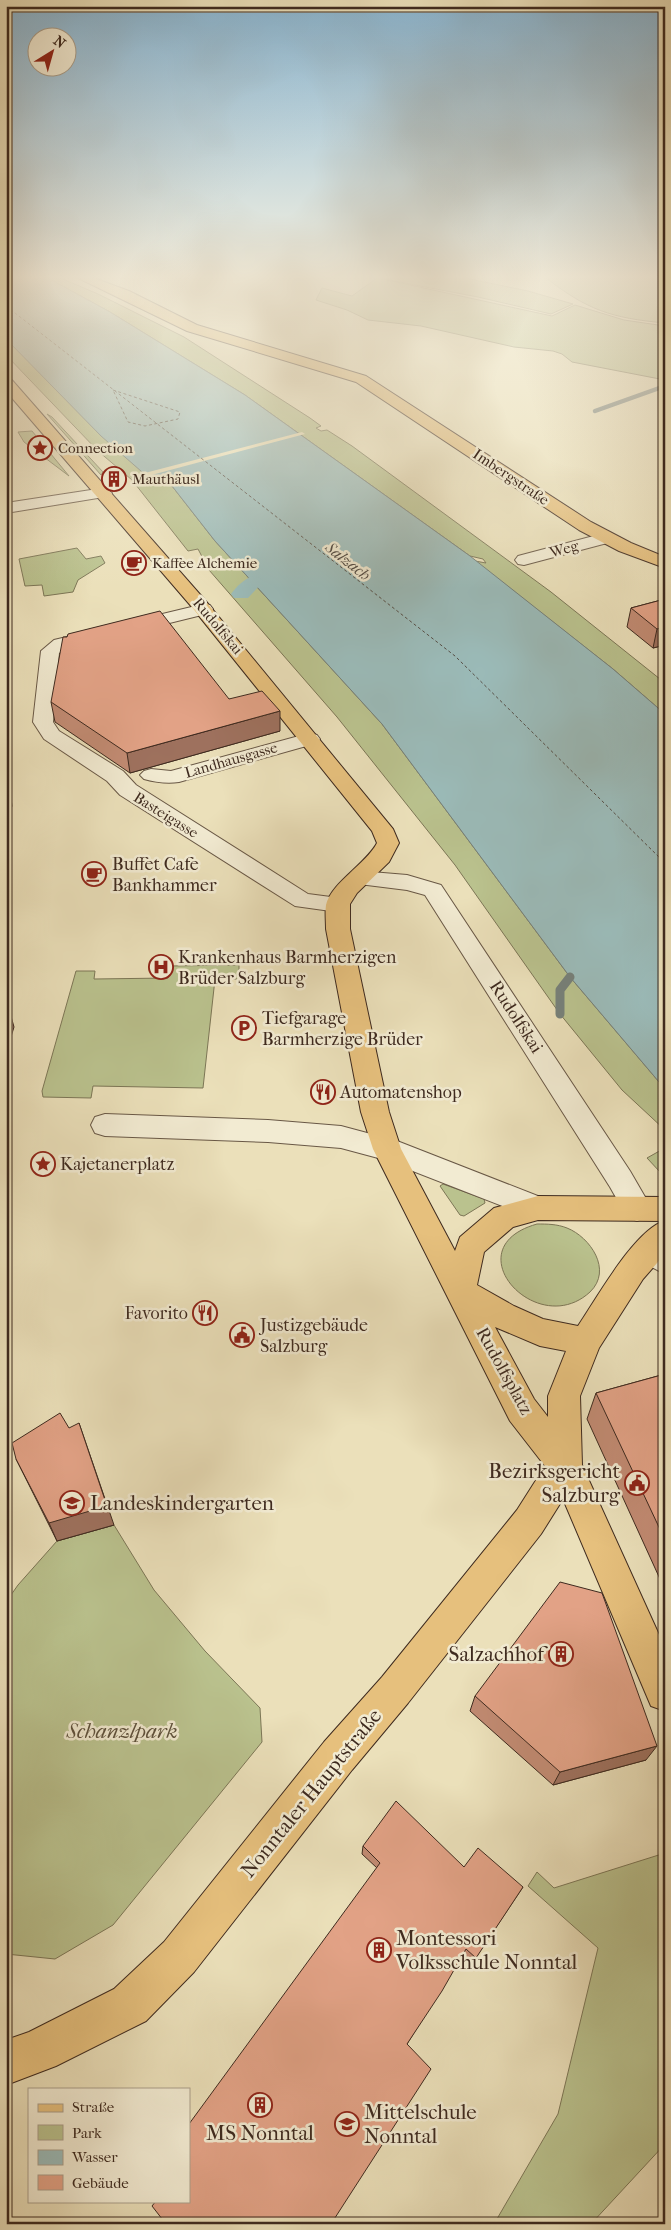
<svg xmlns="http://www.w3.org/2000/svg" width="671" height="2230" font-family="'IM FELL French Canon',serif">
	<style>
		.green { fill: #bac28e; stroke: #7c7656 }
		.water { fill: #9bbbb9; stroke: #76817b }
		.pier { fill: #ebe0ba }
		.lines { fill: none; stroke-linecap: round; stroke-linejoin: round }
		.stream-far1 { stroke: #76817b; stroke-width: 4.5 }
		.stream { stroke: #76817b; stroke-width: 9 }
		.canal { fill: #9bbbb9; fill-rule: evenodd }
		.ferry { stroke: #554e46; stroke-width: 1; stroke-dasharray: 3 2.5; stroke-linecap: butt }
		.minor-casing { stroke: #695846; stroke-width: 2 }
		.major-casing { stroke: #3e2a1f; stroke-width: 2 }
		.minor { fill: #f2ebd2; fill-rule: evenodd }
		.major { fill: #e6c07d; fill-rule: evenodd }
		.wall { fill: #c28b73; stroke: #3e2a1f }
		.shaded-wall { fill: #9e715e; stroke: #3e2a1f }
		.building { fill: #e2a286; stroke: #3e2a1f }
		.labels { text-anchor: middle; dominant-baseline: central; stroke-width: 5; stroke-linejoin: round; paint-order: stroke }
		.far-poi-label { font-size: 15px; fill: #3e2a1f; stroke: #f2ebd2; text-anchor: start }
		.far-street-label { font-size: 15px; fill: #3e2a1f; stroke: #f2ebd2 }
		.far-water-label { font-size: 16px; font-style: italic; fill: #554e46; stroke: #f2ebd2 }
		.poi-label { font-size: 18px; fill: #3e2a1f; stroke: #f2ebd2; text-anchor: start }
		.street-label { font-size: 18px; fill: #3e2a1f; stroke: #f2ebd2 }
		.near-poi-label { font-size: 21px; fill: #3e2a1f; stroke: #f2ebd2; text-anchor: start }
		.near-park-label { font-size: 21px; font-style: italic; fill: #5d503b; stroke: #f2ebd2 }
		.near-street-label { font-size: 21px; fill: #3e2a1f; stroke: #f2ebd2 }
	</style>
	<rect width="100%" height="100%" fill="#ebe0ba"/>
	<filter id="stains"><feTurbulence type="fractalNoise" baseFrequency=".004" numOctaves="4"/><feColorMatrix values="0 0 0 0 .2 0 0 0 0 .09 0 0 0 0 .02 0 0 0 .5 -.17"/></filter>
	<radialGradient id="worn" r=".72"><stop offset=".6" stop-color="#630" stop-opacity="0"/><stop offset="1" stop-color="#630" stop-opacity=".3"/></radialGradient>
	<!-- green -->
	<path class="green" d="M46,277H58L98,294L184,337L310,418L321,426L316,428L321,431L327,430L352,446L551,592L665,683V714L613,669L475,561L486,563L483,559L470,556L245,395L110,312Z
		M372,277H460L528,291L573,304L551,314L478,297L378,278L552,316L575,305L624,320L665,326V380L572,362L562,354L553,351L514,347L421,326L368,320L347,310L316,300L322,288L352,296L377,278Z
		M545,277H665V323C611,318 587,310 545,277Z
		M6,339L150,479L172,486L215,541L382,724L570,977L665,1089V1130L622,1090L560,1014L455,865L337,717L209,570L198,549L188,551L132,480L98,451L6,355Z
		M47,414L52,417L103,472L101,475Z
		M32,431L69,476L24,442L18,432Z
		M77,548L86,559L101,556L105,563L78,580L73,592L44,596L42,585L25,586L19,559Z
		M239,965V979H215L203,1088L93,1086L91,1098L43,1097L42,1091L76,971H95L94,979L168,978L169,966Z
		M663,1149L665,1150V1173L660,1172L647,1158Z
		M443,1184L484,1199L485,1203L464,1216L460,1215L440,1186Z
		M537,1224C547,1224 557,1224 567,1228C590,1237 613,1270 590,1292C537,1341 452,1248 537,1224Z
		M114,1525L154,1590L205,1651L260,1708L262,1742L113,1925L55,1959L6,1954V1602L18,1585L57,1541Z
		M665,1853V2144L591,2224H494L558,2114L598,1948L528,1886L537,1872L554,1888Z"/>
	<!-- water -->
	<path class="water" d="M6,277H46L110,312L245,395L470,556L613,669L665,714V1089L570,977L382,724L215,541L172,486L150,479L101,436L6,339Z"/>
	<!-- pier -->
	<path class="pier" d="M302,432L305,434L144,477L141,474Z"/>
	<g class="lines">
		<!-- stream-far1 -->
		<path class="stream-far1" d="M595,411L665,386"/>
		<!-- stream -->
		<path class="stream" d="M560,1014V990L570,977"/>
		<!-- canal -->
		<path class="canal" d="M253,576L260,578L263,582L248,598H234L231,594C237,586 244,579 253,576Z"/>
		<!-- ferry -->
		<path class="ferry" d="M6,306L455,656L665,863
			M113,390L180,412L178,419L145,426L128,422Z"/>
		<defs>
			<path id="minor" d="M104,488L112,493L110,496L6,513V503Z
				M605,533L611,534L613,538L611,542L524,565L518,564L515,560L518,556Z
				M204,604L210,605L213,609L210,613L68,648L59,653L53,722L59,731L123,771L136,785L308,894L346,899L350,904L346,909L338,912L295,906L120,795L107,781L44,739L33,722L41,651L54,640Z
				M310,733L317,735L320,739L317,743L179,782C167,784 155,782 144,779L140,775L144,771L151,769L171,771Z
				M359,871L407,875L441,885L630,1171L652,1209L647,1217L637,1221L627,1217L610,1187L425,895L407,890L351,883L347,878L351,873Z
				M105,1114L268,1120L341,1126L397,1141L548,1200L553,1208L548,1216L538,1220L382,1159L341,1148L268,1142L105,1136L95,1133L91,1125L95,1117Z
				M649,1238L665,1245V1274L638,1260L634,1251L638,1242Z"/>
			<path id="major" d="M76,277H91L129,291L197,325L366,376L591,522L631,543L665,557V568L619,551L579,530L356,382L187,331Z
				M6,378L11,379L204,599L393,829L399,843L389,862L357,893L350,904V929L389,1112L401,1149L455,1251L460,1237L494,1208L538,1196L665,1197V1254L643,1279L599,1348L580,1396L582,1465L665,1648V1711L651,1706L563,1499L541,1534L408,1703L352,1770L194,1972L146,2021L56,2066L6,2085V2040L29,2032L114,1989L164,1942L324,1742L382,1677L517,1510L545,1466L510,1421L373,1149L361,1112L326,929C326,922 325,912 326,905C331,883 366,864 377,843L372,831L191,606L6,391ZM538,1220L664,1221C634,1231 597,1298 578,1326L543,1319L514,1306L477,1285L484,1252L513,1227ZM495,1327L540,1346L566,1351L548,1396V1417L534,1399Z"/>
		</defs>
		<!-- minor casing -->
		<use href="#minor" class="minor-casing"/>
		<!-- major casing -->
		<use href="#major" class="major-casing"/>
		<!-- minor -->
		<use href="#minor" class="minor"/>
		<!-- major -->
		<use href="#major" class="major"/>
	</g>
	<!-- wall -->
	<path class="wall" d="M665,599V645L653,648L627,627L631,608Z
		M229,699L280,731L130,773L55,722L51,702Z
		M665,1315V1324L663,1321Z
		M665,1374V1590L587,1419L596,1393Z
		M16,1459L114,1525L57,1541Z
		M475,1696L646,1760L553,1785L470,1711Z
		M363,1846L464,1867L523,1887L472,1963L463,1954L407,2044L291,2222L189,2201L377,1868L362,1854Z"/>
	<!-- shaded-wall -->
	<path class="shaded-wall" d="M665,626V645L653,648L657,629Z
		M280,711V731L130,773L127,753Z
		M6,774L10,791L12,806L6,822Z
		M7,1002L14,1027L6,1053V1006Z
		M79,1423L114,1525L57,1541L49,1523Z
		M657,1746L646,1760L553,1785L560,1772Z"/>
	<!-- building -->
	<path class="building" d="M665,599V626L657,629L631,608Z
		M160,611L229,699L262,691L280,711L127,753L51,702L63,637H67L68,634Z
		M665,1374V1540L596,1393Z
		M60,1413L69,1428L79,1423L107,1506L49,1523L16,1459L12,1443Z
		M560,1582L602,1593L657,1746L560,1772L475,1696Z
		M396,1801L464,1867L478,1848L523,1887L476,1958L466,1949L442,1991L407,2044L431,2069L331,2224H292L291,2222L290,2224H166L152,2206L156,2201H189V2124L380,1863L363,1846Z"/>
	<!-- sky -->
	<linearGradient id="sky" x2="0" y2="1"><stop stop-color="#89b7d5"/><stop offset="0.47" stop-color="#f6f1e0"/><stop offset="1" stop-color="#f6f1e0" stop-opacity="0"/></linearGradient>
	<rect width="671" height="589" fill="url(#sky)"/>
	<!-- icons -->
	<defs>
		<symbol id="sight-ring" viewBox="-11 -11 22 22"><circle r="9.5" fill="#f2ebd2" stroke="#8f2418" stroke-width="1.5"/><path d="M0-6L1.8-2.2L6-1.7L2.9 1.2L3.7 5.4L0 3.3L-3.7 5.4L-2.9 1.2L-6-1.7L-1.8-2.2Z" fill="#8f2418"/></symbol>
		<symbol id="building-ring" viewBox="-11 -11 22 22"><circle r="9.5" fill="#f2ebd2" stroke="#8f2418" stroke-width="1.5"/><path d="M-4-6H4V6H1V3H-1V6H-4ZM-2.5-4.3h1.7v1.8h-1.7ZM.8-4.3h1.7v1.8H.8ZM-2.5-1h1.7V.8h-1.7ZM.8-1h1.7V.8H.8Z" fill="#8f2418"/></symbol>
		<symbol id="cafe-ring" viewBox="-11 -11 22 22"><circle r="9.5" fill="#f2ebd2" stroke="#8f2418" stroke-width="1.5"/><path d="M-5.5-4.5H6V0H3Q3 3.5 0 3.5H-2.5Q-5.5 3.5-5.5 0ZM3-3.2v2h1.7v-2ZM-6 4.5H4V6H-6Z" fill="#8f2418"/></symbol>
		<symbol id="hospital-ring" viewBox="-11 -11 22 22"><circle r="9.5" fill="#f2ebd2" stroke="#8f2418" stroke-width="1.5"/><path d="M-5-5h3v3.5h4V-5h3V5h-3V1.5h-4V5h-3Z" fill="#8f2418"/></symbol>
		<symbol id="parking-ring" viewBox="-11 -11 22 22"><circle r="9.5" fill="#f2ebd2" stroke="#8f2418" stroke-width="1.5"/><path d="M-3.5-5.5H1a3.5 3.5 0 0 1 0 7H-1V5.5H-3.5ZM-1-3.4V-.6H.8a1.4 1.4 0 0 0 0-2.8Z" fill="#8f2418"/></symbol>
		<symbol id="restaurant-ring" viewBox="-11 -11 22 22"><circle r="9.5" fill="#f2ebd2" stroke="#8f2418" stroke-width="1.5"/><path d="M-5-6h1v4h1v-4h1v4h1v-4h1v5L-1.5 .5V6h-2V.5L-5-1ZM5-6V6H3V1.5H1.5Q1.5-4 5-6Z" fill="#8f2418"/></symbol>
		<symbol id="civic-ring" viewBox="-11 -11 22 22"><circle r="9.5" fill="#f2ebd2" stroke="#8f2418" stroke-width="1.5"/><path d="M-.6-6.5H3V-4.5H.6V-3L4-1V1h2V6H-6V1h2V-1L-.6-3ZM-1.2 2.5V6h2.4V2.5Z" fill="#8f2418"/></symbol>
		<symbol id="school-ring" viewBox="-11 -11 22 22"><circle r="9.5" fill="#f2ebd2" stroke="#8f2418" stroke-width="1.5"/><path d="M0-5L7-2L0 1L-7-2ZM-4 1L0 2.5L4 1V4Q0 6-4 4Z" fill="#8f2418"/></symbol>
	</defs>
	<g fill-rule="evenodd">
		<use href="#sight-ring" x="26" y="434" width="28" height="28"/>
		<use href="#building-ring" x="100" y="465" width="28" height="28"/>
		<use href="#cafe-ring" x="120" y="549" width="28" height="28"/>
		<use href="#cafe-ring" x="80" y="860" width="28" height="28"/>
		<use href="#hospital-ring" x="147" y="953" width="28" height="28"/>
		<use href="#parking-ring" x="230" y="1014" width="28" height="28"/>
		<use href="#restaurant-ring" x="309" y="1078" width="28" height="28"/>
		<use href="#sight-ring" x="29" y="1150" width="28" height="28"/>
		<use href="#restaurant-ring" x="191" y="1299" width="28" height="28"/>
		<use href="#civic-ring" x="228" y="1321" width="28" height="28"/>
		<use href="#civic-ring" x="623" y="1469" width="28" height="28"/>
		<use href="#school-ring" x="58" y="1489" width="28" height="28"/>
		<use href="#building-ring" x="547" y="1640" width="28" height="28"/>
		<use href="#building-ring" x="365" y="1936" width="28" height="28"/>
		<use href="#building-ring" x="246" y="2091" width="28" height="28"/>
		<use href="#school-ring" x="333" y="2110" width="28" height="28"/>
	</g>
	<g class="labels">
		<!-- far-poi labels -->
		<g class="far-poi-label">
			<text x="58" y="448">Connection</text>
			<text x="132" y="479">Mauthäusl</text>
			<text x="152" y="563">Kaffee Alchemie</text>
		</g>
		<!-- far-street labels -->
		<g class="far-street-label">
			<text transform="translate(511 477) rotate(34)">Imbergstraße</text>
			<text transform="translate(564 549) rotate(-16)">Weg</text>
			<text transform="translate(218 626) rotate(50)">Rudolfskai</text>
			<text transform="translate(231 760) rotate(-16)">Landhausgasse</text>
			<text transform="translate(166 815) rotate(32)">Basteigasse</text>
		</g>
		<!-- far-water labels -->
		<g class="far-water-label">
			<text transform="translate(348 561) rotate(38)">Salzach</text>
		</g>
		<!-- poi labels -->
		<g class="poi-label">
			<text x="112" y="864">Buffet Cafe<tspan x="112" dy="21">Bankhammer</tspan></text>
			<text x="178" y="957">Krankenhaus Barmherzigen<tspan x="178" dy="21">Brüder Salzburg</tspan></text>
			<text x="262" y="1018">Tiefgarage<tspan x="262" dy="21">Barmherzige Brüder</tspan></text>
			<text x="340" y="1092">Automatenshop</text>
			<text x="60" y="1164">Kajetanerplatz</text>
			<text x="188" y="1313" text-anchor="end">Favorito</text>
			<text x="260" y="1325">Justizgebäude<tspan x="260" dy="21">Salzburg</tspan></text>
		</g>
		<!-- street labels -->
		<g class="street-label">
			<text transform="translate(516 1017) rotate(57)">Rudolfskai</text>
			<text transform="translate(504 1371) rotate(61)">Rudolfsplatz</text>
		</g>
		<!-- near-poi labels -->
		<g class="near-poi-label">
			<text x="620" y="1471" text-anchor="end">Bezirksgericht<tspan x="620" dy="24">Salzburg</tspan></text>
			<text x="90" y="1503">Landeskindergarten</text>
			<text x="544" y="1654" text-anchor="end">Salzachhof</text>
			<text x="396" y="1938">Montessori<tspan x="396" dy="24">Volksschule Nonntal</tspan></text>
			<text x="364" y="2112">Mittelschule<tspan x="364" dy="24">Nonntal</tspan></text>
			<text x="260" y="2133" text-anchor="middle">MS Nonntal</text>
		</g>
		<!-- near-park labels -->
		<g class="near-park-label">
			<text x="122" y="1731">Schanzlpark</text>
		</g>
		<!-- near-street labels -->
		<g class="near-street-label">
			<text transform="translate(311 1793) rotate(-51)">Nonntaler Hauptstraße</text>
		</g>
	</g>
	<!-- margin -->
	<rect width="671" height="2230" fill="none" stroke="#ebe0ba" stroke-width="25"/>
	<rect x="8" y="8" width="656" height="2215" fill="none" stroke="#3e2a1f" stroke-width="2.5"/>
	<rect x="12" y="12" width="646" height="2205" fill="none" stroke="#3e2a1f"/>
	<!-- legend -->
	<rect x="28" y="2088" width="162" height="115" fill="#f2ebd2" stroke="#aa9e8a"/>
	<rect x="38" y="2104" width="25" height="8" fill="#e6c07d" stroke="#aa9e8a"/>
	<text x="72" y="2112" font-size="15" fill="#3e2a1f">Straße</text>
	<rect x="38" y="2125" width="25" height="15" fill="#bac28e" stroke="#aa9e8a"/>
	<text x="72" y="2138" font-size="15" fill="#3e2a1f">Park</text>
	<rect x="38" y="2150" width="25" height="15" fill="#9bbbb9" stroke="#aa9e8a"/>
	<text x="72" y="2162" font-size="15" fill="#3e2a1f">Wasser</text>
	<rect x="38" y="2175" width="25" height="15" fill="#e2a286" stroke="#aa9e8a"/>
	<text x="72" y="2188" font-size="15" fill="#3e2a1f">Gebäude</text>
	<!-- north arrow -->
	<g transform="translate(52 52) rotate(37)"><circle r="24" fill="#f2ebd2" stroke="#aa9e8a"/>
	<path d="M0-4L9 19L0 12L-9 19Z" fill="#8f2418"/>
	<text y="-8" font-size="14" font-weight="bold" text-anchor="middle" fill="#3e2a1f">N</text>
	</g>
	<rect width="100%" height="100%" filter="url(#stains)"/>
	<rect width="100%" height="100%" fill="url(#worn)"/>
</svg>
